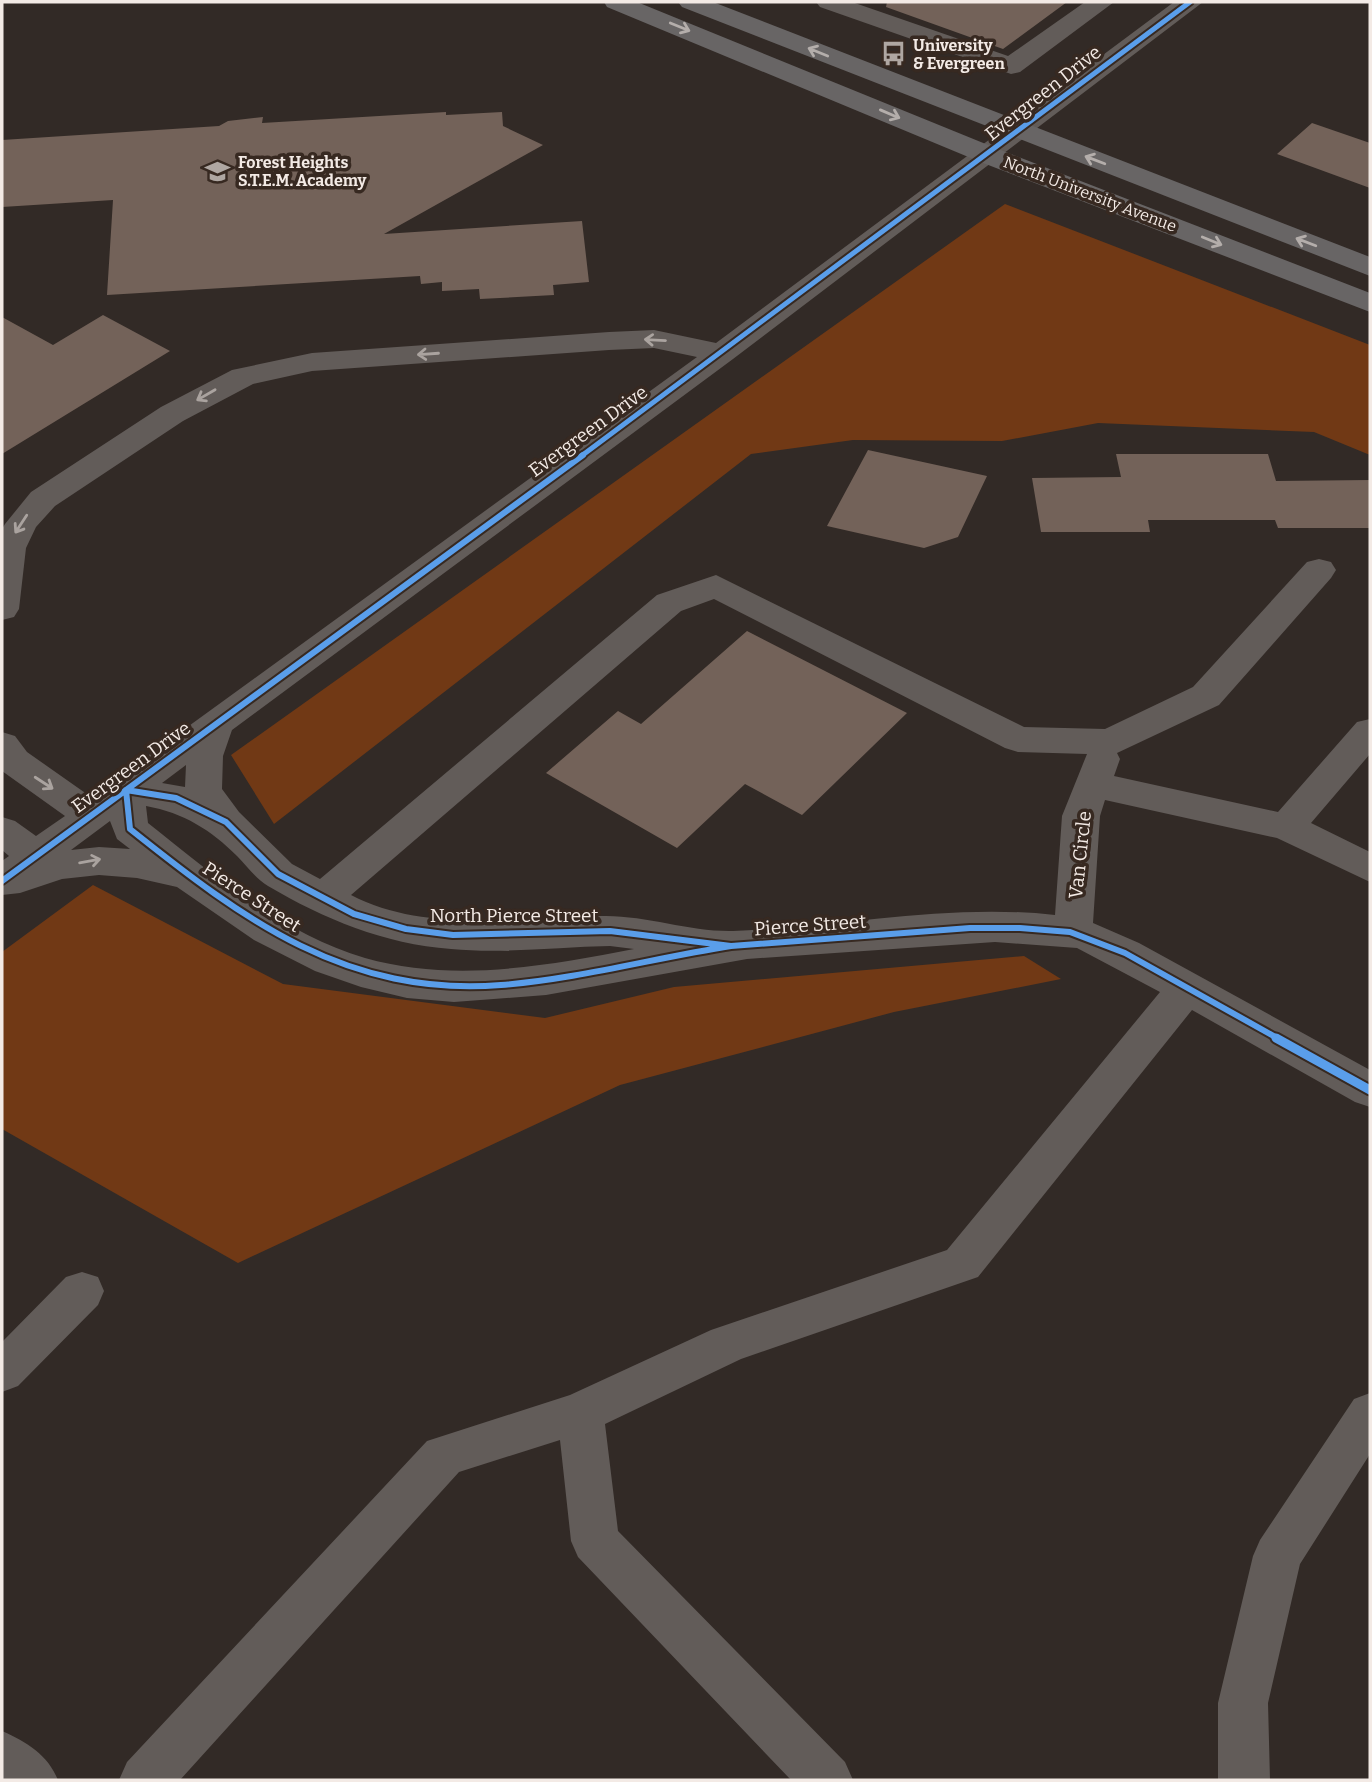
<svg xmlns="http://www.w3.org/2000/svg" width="1372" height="1782" font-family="Bitter,serif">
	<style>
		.green { fill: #713915 }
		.building { fill: #736259 }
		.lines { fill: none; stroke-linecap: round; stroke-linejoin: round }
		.minor { fill: #625c59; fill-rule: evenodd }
		.major { fill: #686565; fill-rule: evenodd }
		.cycleway-far2-casing { stroke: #372921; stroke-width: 9 }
		.cycleway-far1-casing { stroke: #372921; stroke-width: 10 }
		.cycleway-casing { stroke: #372921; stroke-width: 13 }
		.cycleway-far2 { stroke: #5a9eea; stroke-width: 5 }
		.cycleway-far1 { stroke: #5a9eea; stroke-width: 6 }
		.cycleway { stroke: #5a9eea; stroke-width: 9 }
		.oneway { stroke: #b4aeab }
		.oneway2 { stroke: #aaa39f }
		.labels { text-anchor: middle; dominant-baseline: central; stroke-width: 7; stroke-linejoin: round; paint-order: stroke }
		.far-poi-label { font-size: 16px; font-weight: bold; fill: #f3eae5; stroke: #372921; text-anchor: start }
		.far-street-label { font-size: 16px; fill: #f3eae5; stroke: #372921 }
		.street-label { font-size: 19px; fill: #f3eae5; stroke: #372921 }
	</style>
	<rect width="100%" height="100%" fill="#322a26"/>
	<!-- green -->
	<path class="green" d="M1005,204L1370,345V455L1314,432L1098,423L1002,441L853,440L751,454L274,824L231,755Z
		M93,885L283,984L545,1018L674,987L1024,956L1061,979L894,1012L620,1085L238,1263L2,1129V952Z"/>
	<!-- building -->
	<path class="building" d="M887,2H1067L1003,49L886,7Z
		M446,112V115L502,112L503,126L543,145L384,234L582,221L589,282L553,285L554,295L480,299L479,289L442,291V282L421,284L420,276L107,295L113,200L2,207V140L219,126L228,121L263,117L262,123Z
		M1312,123L1370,143V188L1277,154Z
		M103,315L170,351L2,454V317L53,345Z
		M868,450L987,476L958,537L924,548L827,526Z
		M1116,454H1268L1276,481L1370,480V528H1278L1275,520H1148L1150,532H1041L1032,478L1121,477Z
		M747,631L907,713L802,815L745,784L677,848L546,773L618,711L641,724Z"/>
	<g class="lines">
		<!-- minor -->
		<path class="minor" d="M816,2H852L1008,56L1085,2H1114L1020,72L1011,74L820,7Z
			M1174,2H1203L733,359L232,730L223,756L222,789L239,812L292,864L320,879L657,595L716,575L1024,727L1105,729L1193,687L1307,562L1319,559L1331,562L1336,570L1331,578L1219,705L1117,753L1120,759L1114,776L1278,812L1357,722L1370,719V754L1311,823L1370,852V882L1277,838L1105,800L1100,816L1093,923L1139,943L1370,1070V1107L1355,1102L1192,1010L978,1277L741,1359L605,1424L618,1531L845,1762L853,1780H791L578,1557L571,1541L560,1440L459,1472L180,1780H119L127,1762L427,1441L570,1395L711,1330L947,1250L1160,992L1077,948L995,942L747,959L546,995L454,1002L407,998L361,987L315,971L254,940L177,887L137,878L99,875L62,879L20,893L2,895V861L9,856L2,850V817L15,821L36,836L65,816L2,771V732L15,736L27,752L91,797L697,357L654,348L609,350L312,371L253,384L183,421L55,506L36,527L26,548L19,609L14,617L2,620V529L5,524L31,492L161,407L232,370L312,353L609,332L654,330L716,343ZM714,599L1005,748L1018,752L1087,754L1062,816L1055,915C948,903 839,927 733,931C691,932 648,916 606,916C523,916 428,935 351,895L681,611ZM186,765L185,787L162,783ZM146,806C184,813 211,830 237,856C247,866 256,879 268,886C324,919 384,944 451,949C502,954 558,947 610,946L634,949C545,966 454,983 365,958C283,934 213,875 148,823ZM110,821L117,839L130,849L99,847L71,850Z
			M82,1272L98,1277L104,1291L98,1305L18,1386L2,1392V1342L66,1277Z
			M1370,1393V1454L1300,1564L1268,1703L1270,1780H1218V1703L1253,1556L1260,1540L1354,1399Z
			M2,1731C27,1742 48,1755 58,1780H2Z"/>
		<!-- major -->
		<path class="major" d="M604,2H637L998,149L1370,293V312L978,161L607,7Z
			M678,2H713L1370,257V276L682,7Z"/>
		<defs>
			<path id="cycleway-far2" d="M580,457L1190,2"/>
			<path id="cycleway-far1" d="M126,790L176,798L226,822L278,874L354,914L406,929L453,935L610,931L731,946C654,958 578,979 501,985C347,997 244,920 130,829Z
				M2,881L583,455
				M731,946L970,928H1020L1070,932L1125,953L1279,1039"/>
			<path id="cycleway" d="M1276,1038L1370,1090"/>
		</defs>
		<!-- cycleway-far2 casing -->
		<use href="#cycleway-far2" class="cycleway-far2-casing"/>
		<!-- cycleway-far1 casing -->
		<use href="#cycleway-far1" class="cycleway-far1-casing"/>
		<!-- cycleway casing -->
		<use href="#cycleway" class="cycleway-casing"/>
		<!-- cycleway-far2 -->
		<use href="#cycleway-far2" class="cycleway-far2"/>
		<!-- cycleway-far1 -->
		<use href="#cycleway-far1" class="cycleway-far1"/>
		<!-- cycleway -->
		<use href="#cycleway" class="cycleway"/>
	</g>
	<!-- one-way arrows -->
	<defs><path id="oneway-shaft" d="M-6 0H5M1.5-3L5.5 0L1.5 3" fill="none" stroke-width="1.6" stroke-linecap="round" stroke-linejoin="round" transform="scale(1.75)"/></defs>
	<g class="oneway">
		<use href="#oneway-shaft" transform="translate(680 27) rotate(22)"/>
		<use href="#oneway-shaft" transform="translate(818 52) rotate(-158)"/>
		<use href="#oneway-shaft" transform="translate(890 114) rotate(23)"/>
		<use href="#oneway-shaft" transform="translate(1095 160) rotate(-159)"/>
		<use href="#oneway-shaft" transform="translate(1212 241) rotate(22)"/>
		<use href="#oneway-shaft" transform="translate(1306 242) rotate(-159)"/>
	</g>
	<g class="oneway2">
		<use href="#oneway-shaft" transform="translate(655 340) rotate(-177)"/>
		<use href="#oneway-shaft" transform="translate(428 354) rotate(176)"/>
		<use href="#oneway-shaft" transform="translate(206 395) rotate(150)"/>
		<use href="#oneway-shaft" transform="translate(21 524) rotate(123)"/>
		<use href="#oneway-shaft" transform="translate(44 783) rotate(33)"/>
		<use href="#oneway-shaft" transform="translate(90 861) rotate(-10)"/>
	</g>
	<!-- icons -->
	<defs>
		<symbol id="bus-bare" viewBox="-9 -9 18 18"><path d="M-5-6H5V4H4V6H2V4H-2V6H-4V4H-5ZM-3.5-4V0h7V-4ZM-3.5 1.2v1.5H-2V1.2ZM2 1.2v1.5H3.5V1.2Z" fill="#afa7a2" stroke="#372921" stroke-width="2.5" paint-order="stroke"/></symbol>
		<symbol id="school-bare" viewBox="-9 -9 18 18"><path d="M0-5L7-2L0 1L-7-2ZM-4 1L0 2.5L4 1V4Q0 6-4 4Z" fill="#afa7a2" stroke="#372921" stroke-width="2.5" paint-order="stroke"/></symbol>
	</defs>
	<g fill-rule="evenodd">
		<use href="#bus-bare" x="876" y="36" width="35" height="35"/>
		<use href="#school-bare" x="200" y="154" width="35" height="35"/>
	</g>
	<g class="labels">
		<!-- far-poi labels -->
		<g class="far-poi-label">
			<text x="913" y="45">University<tspan x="913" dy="18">&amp; Evergreen</tspan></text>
			<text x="238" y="162">Forest Heights<tspan x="238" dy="18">S.T.E.M. Academy</tspan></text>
		</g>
		<!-- far-street labels -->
		<g class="far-street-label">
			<text transform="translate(1090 194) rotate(21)">North University Avenue</text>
		</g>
		<!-- street labels -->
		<g class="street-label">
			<text transform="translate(1043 93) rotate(-38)">Evergreen Drive</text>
			<text transform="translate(588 431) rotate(-36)">Evergreen Drive</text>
			<text transform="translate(131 767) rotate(-36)">Evergreen Drive</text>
			<text transform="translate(1080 855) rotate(-84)">Van Circle</text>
			<text transform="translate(252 897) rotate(33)">Pierce Street</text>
			<text x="514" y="915">North Pierce Street</text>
			<text transform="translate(810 925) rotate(-4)">Pierce Street</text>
		</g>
	</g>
	<!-- border -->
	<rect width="1372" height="1782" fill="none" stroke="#f3eae5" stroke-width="7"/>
</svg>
